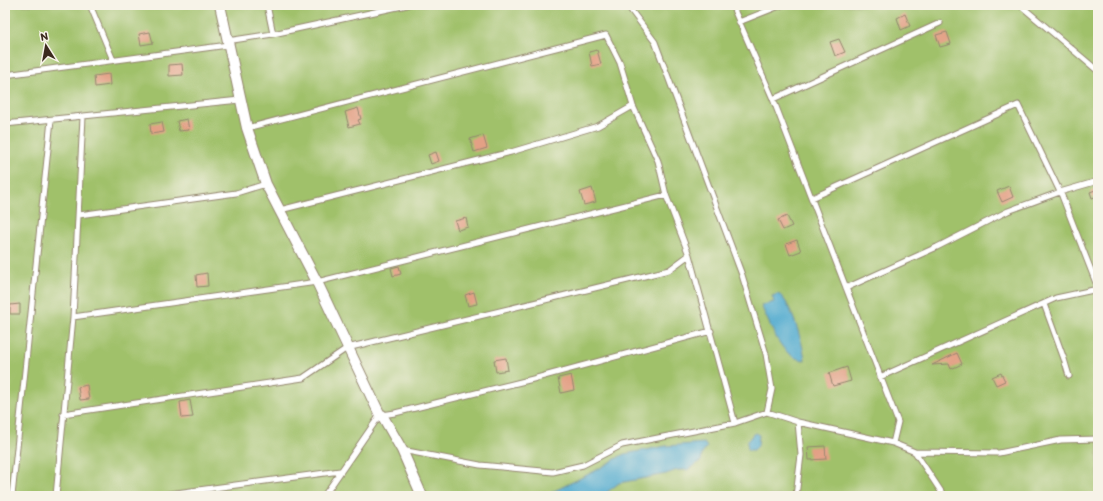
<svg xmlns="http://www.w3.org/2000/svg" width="1103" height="501" font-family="Itim,sans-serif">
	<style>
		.green { fill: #a0c16a; stroke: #6e7644 }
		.water { fill: #53acd0; stroke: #476b77 }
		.building { fill: #e3a085 }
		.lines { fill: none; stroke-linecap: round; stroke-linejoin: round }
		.lane-casing { stroke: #94866f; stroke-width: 7 }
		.street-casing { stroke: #94866f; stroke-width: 12 }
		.lane { stroke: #fff; stroke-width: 5 }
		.street { stroke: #fff; stroke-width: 10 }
	</style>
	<rect width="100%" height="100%" fill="#f7f3e8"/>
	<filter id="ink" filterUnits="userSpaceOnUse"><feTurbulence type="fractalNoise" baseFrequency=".025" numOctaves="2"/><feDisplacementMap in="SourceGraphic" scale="8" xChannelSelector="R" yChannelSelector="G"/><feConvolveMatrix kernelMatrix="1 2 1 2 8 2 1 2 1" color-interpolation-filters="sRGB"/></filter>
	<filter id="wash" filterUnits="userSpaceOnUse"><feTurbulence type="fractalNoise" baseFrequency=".012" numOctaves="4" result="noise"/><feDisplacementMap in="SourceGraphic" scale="16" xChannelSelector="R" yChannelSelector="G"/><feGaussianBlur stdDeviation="0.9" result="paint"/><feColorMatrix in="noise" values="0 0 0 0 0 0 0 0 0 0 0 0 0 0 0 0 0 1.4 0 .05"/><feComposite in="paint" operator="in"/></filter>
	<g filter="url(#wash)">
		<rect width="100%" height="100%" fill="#ece1c0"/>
		<!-- green -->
		<path class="green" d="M5,5H1098V496H5Z"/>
		<!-- water -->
		<path class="water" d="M778,294C790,298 804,347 805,360C780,359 771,324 761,306L774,302L772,296Z
			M757,433L759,435L758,446L754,450H748L747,442L753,434Z
			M704,443L707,447L702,454L701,461L687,470H677L666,474L619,483L602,496H551L552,492L595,471L624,454L666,446Z"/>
		<g id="blocks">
			<!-- building -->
			<path class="building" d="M905,14L910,26L901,30L897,18Z
				M150,32L153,43L141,45L139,34Z
				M947,32L951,44L940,47L936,35Z
				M839,39L845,52L835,56L830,42Z
				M597,50L601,64L592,66L589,52Z
				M182,64L183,75L169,76V65Z
				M109,74L110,85L95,87L94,76Z
				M358,108L361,119L358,120L360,124L349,127L345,112Z
				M187,119L189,130L179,131L177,121Z
				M162,122L164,132L151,134L150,124Z
				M483,135L487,148L474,152L470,139Z
				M436,152L439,161L431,164L428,155Z
				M1009,186L1013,197L1002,202L997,191Z
				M592,188L596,202L584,205L580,192Z
				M1098,189V196L1092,198L1090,192Z
				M787,216L792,226L783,230L778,220Z
				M466,218L468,227L458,230L455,221Z
				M797,240L801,251L790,255L786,244Z
				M399,266L401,274L393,276L391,268Z
				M207,273L208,286L197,287L196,275Z
				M474,292L477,304L468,306L465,295Z
				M20,304V314H10V305Z
				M957,353L962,364L951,369L949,364L932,365Z
				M506,358L508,370L496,372L494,360Z
				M847,367L851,381L833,386L829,373Z
				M1001,373L1005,381L996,385L992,377Z
				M571,375L574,390L561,393L558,378Z
				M87,385L89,399L80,400L78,387Z
				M190,400L193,417L182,418L180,402Z
				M825,446L826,459L809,460L808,447Z"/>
		</g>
	</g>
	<g filter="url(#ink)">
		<use href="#blocks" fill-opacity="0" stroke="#94866f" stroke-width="1"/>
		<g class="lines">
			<defs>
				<path id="lane" d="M90,5L113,60
					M267,5L273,34
					M627,5L655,42L742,275L766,354L772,389L767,412
					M732,5L773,99L898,422L893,443
					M1020,5L1098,71
					M739,22L782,5
					M227,41L273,34L407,5
					M5,75L228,45
					M773,99L940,23
					M5,124L240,100
					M247,128L606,35L620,63L633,106L658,161L666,195L689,255L735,423
					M812,198L1018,105L1062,196L1098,288
					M280,210L511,152L598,126L633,106
					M79,215L236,193L266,184
					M846,288L937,247L1008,211L1060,192L1098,181
					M1044,304L1064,359L1069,376
					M73,317L317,282L666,195
					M880,377L1056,298L1098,289
					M63,414L303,378L347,348L669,270L689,255
					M382,415L395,413L533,379L711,331
					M402,450L480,465L553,472L583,465L622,445L735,423L767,412L798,422L893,443L915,452L944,496
					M915,452L999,453L1061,440L1098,439
					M12,496L51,120
					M56,496L73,317L83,117
					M154,496L340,471
					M324,496L380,415
					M796,496L801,455L798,422"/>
				<path id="street" d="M220,5L247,128L266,184L317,282L380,415H382L402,450L422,496"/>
			</defs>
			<!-- lane casing -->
			<use href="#lane" class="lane-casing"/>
			<!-- street casing -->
			<use href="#street" class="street-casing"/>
			<!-- lane -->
			<use href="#lane" class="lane"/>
			<!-- street -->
			<use href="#street" class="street"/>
		</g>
	</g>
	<!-- margin -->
	<rect width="1103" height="501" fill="none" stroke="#f7f3e8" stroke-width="20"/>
	<!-- north arrow -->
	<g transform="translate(46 46) rotate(349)" stroke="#f7f3e8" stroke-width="3" paint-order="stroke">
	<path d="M0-3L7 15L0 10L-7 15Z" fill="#3b2a1e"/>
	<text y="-6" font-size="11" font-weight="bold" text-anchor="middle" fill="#3b2a1e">N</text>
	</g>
</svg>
